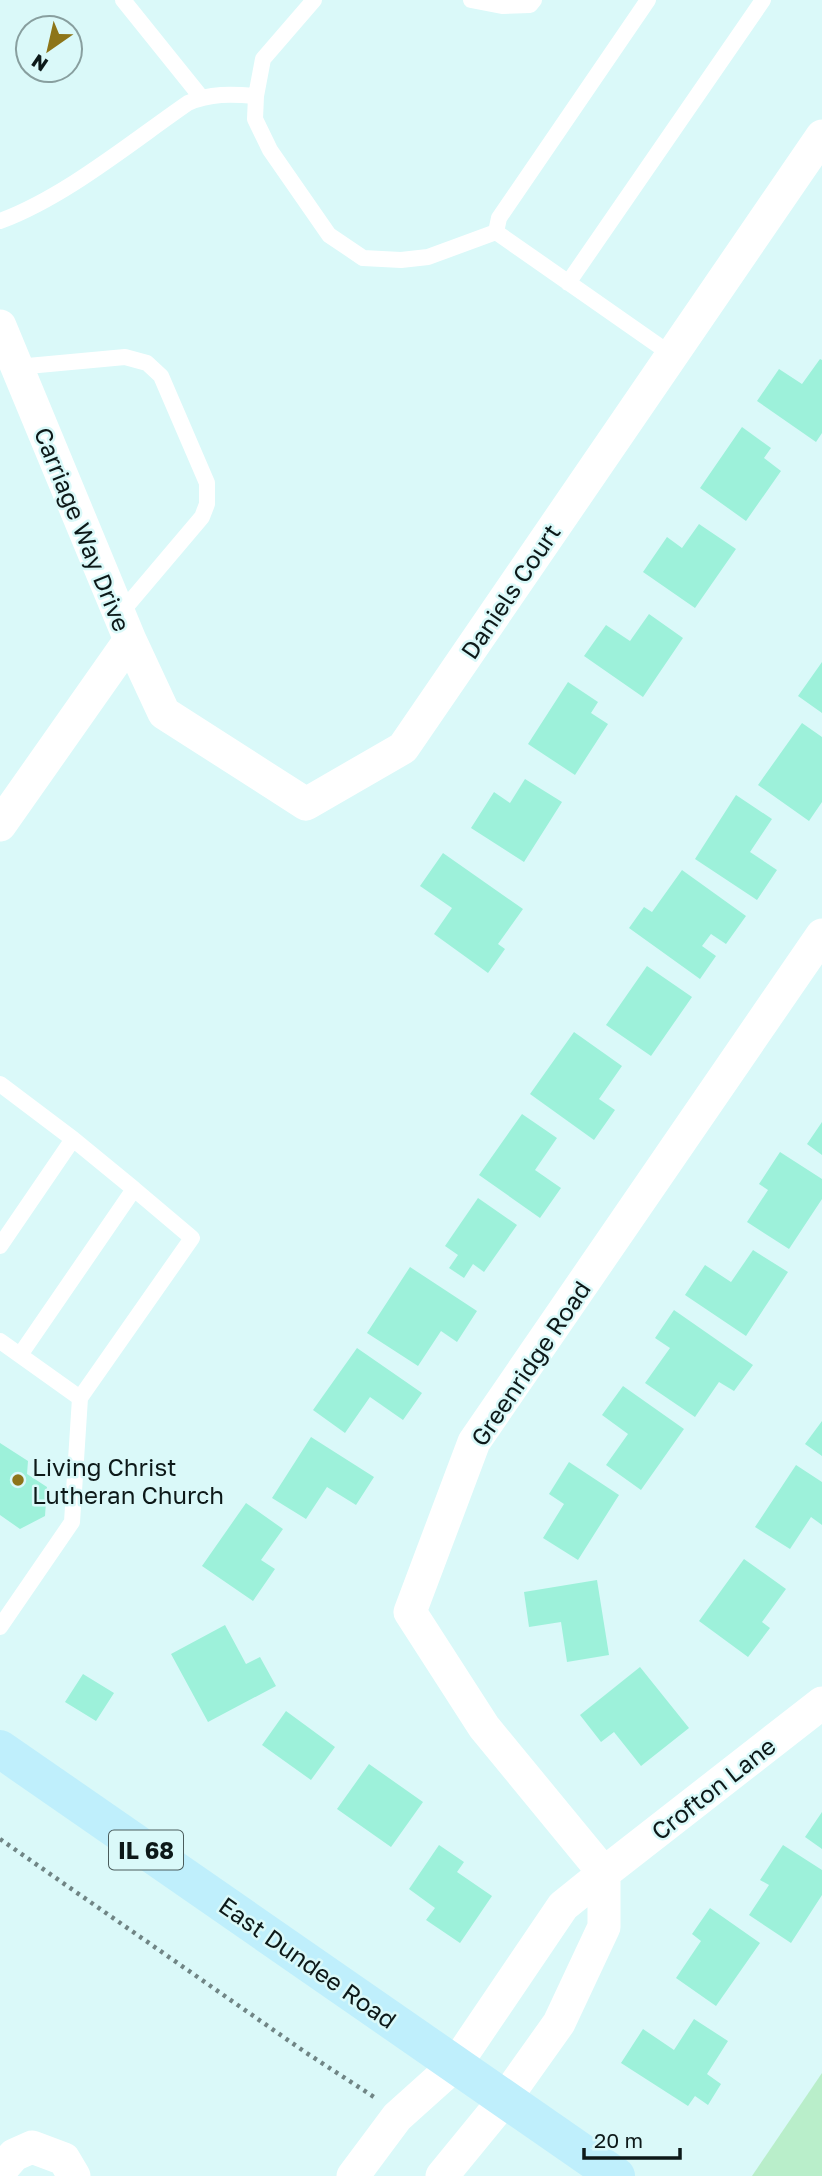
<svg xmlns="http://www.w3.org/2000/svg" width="822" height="2176" font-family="'Golos Text',sans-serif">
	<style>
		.green { fill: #b9eeca }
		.building { fill: #9df1da }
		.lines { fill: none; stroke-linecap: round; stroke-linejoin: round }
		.path { stroke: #708585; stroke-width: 4.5; stroke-dasharray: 3.5 5; stroke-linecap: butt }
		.lane { stroke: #fff; stroke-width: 16 }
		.street { stroke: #fff; stroke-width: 33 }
		.primary { stroke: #bfeffc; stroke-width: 38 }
		.poi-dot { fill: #8d7519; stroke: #daf9f9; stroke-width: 2.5 }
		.labels { text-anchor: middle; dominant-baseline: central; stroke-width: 5; stroke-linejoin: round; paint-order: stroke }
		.shield { fill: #daf9f9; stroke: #4a5c5c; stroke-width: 2 }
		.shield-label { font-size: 23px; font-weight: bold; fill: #0d1919 }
		.street-label { font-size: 24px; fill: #0d1919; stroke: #daf9f9 }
		.poi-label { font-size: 24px; fill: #0d1919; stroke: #daf9f9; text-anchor: start }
	</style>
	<rect width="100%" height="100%" fill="#daf9f9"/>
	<!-- green -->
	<path class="green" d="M822,2073V2176H752Z"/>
	<!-- building -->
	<path class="building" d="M820,359L822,360V433L816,442L757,401L779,369L802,384Z
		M742,427L771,448L764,458L781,471L746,521L700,488Z
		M699,524L736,549L695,608L643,572L667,537L682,548Z
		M649,614L683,638L643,697L584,656L606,625L630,641Z
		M822,662V713L798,696Z
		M568,682L598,702L591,713L608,724L575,775L528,744Z
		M802,723L822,737V802L809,821L758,785Z
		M525,779L562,802L524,862L471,828L494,792L510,803Z
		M736,795L772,819L750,852L777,870L757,900L695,859Z
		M443,853L523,909L498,944L505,949L488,973L434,934L452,908L420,886Z
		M682,870L746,916L726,944L711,934L702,946L716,956L700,979L629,928L644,907L652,912Z
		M647,966L692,997L651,1056L606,1025Z
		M574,1032L622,1066L599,1099L615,1110L594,1140L530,1094Z
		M522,1114L557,1138L535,1170L561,1188L540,1218L479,1175Z
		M822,1122V1155L807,1144Z
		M780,1152L822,1179V1199L789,1249L747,1222L768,1190L759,1184Z
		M478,1198L517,1225L484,1272L473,1264L464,1278L449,1268L458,1255L445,1246Z
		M753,1250L788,1272L746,1336L685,1295L705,1265L731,1282Z
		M410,1267L477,1311L457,1342L441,1331L418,1366L367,1333Z
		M674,1310L753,1365L734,1391L719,1382L695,1417L645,1383L670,1348L655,1338Z
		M357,1348L422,1393L403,1420L370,1397L345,1433L313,1410Z
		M623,1386L684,1429L641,1490L606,1465L628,1434L602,1415Z
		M822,1421V1456L805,1444Z
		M311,1437L374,1477L356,1505L327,1487L306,1519L272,1498Z
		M0,1443L28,1461L27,1474L47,1487L45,1516L20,1529L0,1515Z
		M569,1462L619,1495L578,1560L543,1538L564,1504L549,1494Z
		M796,1465L822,1482V1525L811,1517L790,1549L755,1527Z
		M246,1503L283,1529L261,1560L275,1569L253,1601L202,1566Z
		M744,1559L786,1589L762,1622L770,1628L748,1657L699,1621Z
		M597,1580L609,1655L567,1662L561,1622L529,1627L524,1592Z
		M225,1625L246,1664L260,1657L276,1686L208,1722L171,1654Z
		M640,1667L689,1728L641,1766L614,1732L601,1742L580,1715Z
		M83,1674L114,1693L96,1721L65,1702Z
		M286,1711L335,1747L311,1780L262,1745Z
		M369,1764L423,1802L391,1847L337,1809Z
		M822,1812V1849L805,1837Z
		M439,1845L464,1862L457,1872L492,1896L460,1943L426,1920L435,1908L409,1889Z
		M783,1845L822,1870V1895L791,1943L749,1915L769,1885L760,1880Z
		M710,1908L760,1943L716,2006L676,1978L701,1941L692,1934Z
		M694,2019L728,2041L707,2074L721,2084L708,2105L695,2096L688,2106L621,2063L643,2029L674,2050Z"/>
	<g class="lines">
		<!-- path -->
		<path class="path" d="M0,1839L305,2052L374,2097"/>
		<!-- lane -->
		<path class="lane" d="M123,0L201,97
			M314,0L263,59L256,96L255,119L270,150L329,235L363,258L401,260L428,257L496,232
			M471,0L502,6L530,5L534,0
			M0,221C65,197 130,143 188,103C210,93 232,94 256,96
			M496,232L499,218L648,0
			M496,232L672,355
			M568,283L763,0
			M17,367L125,357L147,363L161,376L207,483V504L202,517L119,615
			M0,1084L73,1139L134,1189L20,1355
			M0,1246L73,1139
			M0,1341L80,1398
			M0,1627L72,1522L80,1398L192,1238L134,1189"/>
		<!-- street -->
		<path class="street" d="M0,326L130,640L164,713L306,804L403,748L822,136
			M0,825L130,640
			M822,935L474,1442L410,1612L484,1727L604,1873L822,1703
			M0,2171L14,2155L32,2147L64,2159L74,2176
			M353,2176L397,2117L456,2064L563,1906L604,1873V1927L559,2023L505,2099L442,2176"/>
		<!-- primary -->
		<path class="primary" d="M0,1749L616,2176"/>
	</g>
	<!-- markers -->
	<circle class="poi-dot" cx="18" cy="1480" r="7"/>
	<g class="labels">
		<!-- shield labels -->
		<rect class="shield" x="109" y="1830.5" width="74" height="39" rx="5"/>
		<g class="shield-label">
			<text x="146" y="1850">IL 68</text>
		</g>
		<!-- street labels -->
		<g class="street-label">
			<text transform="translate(83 529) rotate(68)">Carriage Way Drive</text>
			<text transform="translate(510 591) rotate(-56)">Daniels Court</text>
			<text transform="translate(530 1363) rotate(-56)">Greenridge Road</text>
			<text transform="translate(713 1788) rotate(-38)">Crofton Lane</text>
			<text transform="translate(308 1962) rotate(35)">East Dundee Road</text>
		</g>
		<!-- poi labels -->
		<g class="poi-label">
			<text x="32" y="1466">Living Christ<tspan x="32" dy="28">Lutheran Church</tspan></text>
		</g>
	</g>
	<!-- north arrow -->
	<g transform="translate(49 49) rotate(214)"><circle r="33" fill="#daf9f9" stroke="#889f9f" stroke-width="2"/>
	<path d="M0-5L12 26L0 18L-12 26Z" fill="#8d7519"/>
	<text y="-10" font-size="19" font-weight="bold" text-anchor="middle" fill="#0d1919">N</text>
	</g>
	<!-- scale -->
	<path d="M584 2148v10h96v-10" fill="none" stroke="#0d1919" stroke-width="3.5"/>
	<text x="594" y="2148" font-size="21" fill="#0d1919" stroke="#daf9f9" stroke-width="5" paint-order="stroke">20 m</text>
</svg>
